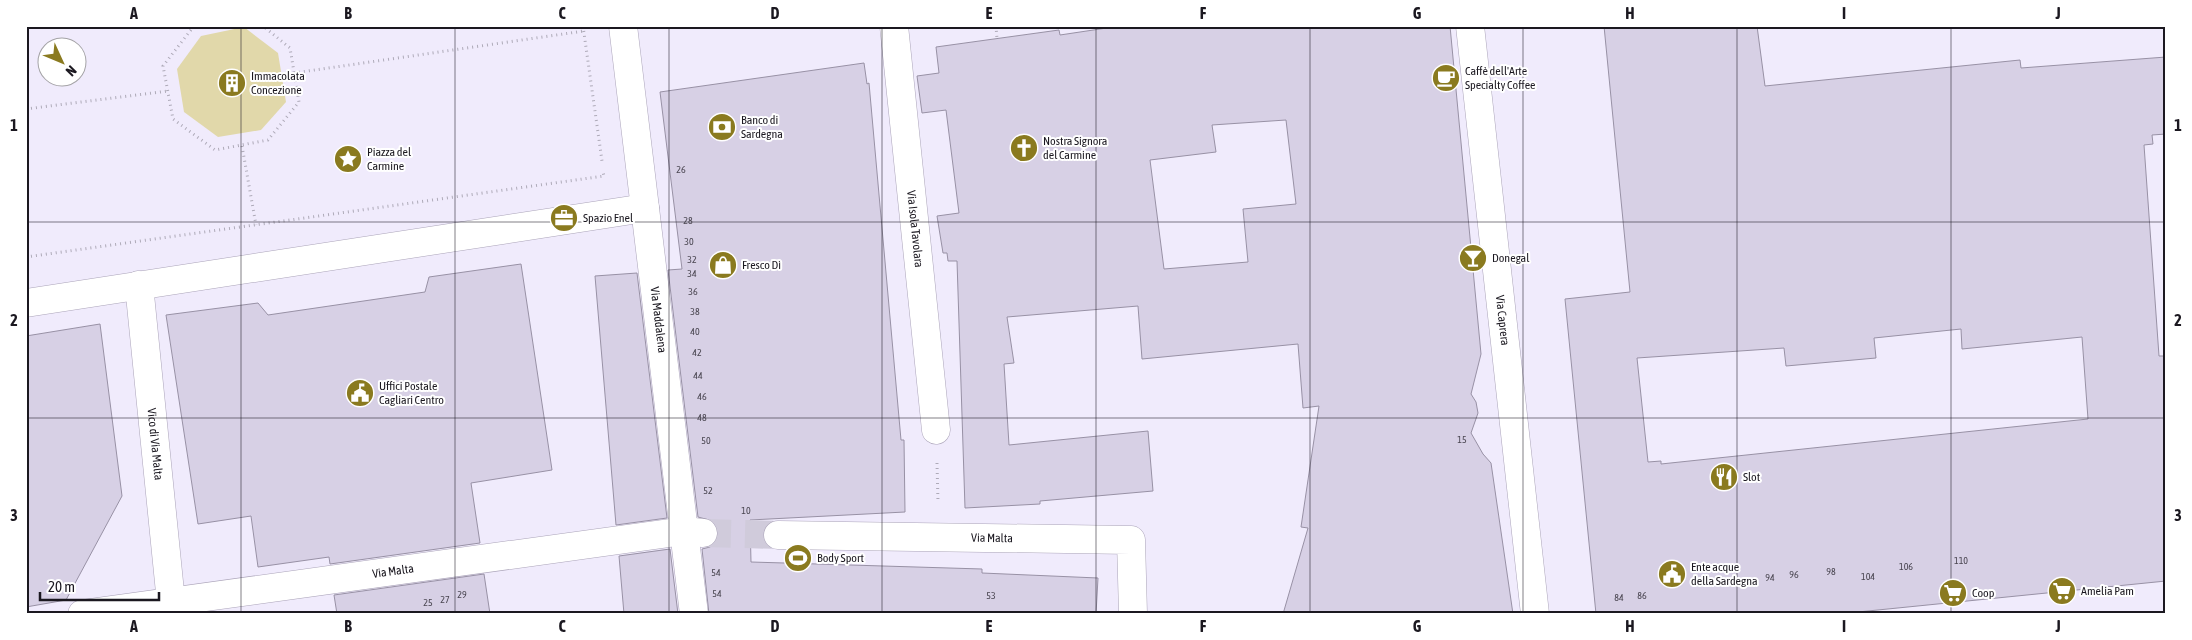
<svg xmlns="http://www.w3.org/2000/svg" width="2192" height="640" font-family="'Asap Condensed',sans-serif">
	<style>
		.green { fill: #e1d8aa }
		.building { fill: #d7d0e5; stroke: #9891a5; fill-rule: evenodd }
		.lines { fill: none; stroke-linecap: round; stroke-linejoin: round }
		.street-tunnel { stroke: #d0cbdb; stroke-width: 28; stroke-dasharray: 28 14; stroke-linecap: butt }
		.street-casing { stroke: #aba4b9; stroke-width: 29 }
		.path { stroke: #aeaab8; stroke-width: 3; stroke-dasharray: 1 4; stroke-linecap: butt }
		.street { stroke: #fff; stroke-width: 28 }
		.grid { fill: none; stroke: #1b1820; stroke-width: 1; stroke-opacity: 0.55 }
		.labels { text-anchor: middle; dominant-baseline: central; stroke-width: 4; stroke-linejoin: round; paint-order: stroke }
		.number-label { font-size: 10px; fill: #4a4651 }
		.poi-label { font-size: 12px; fill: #1b1820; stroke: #fff; text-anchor: start }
		.street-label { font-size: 12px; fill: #1b1820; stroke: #fff }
		.neatline { fill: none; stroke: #1b1820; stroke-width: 2 }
		.grid-label { font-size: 16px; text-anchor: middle; font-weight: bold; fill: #1b1820 }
	</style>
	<rect width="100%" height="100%" fill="#f0ebfc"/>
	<!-- green -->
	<path class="green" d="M244,27L278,53L286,102L261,130L218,137L184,112L177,69L201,36Z"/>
	<!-- building -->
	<path class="building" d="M1120,26H1450L1481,354L1471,394L1476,402L1478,413L1471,433L1483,454L1491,463L1513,614H1283L1308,528L1301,527L1319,406L1303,408L1298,344L1142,359L1138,306L1007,317L1014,363L1004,364L1009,445L1148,431L1153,491L1040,501V504L965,508L957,261H948L947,253H943L937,216L959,213L946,110L922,113L917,76L939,73L936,47L1059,30L1060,35ZM1286,120L1296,204L1243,209L1248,262L1164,269L1150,160L1216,152L1212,125Z
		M1604,26H1757L1765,86L2020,60L2021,68L2166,57V134L2152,135L2153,144L2144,145L2159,356H2166V581L1838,614H1596L1565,299L1630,292ZM1961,329L1962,349L2082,337L2088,419L1661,464V461L1648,462L1637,358L1784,348L1786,366L1876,358L1874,338Z
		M864,63L867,84L869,83L901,440H904L905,512L750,520L751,562L982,569V573L1098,578L1096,614H709L702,549L710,547L715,543L719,534L717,526L713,521L698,517L668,270L682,269L660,92Z
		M521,264L552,470L471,483L480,543L330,564L329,557L258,567L251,516L198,524L166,315L258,303L268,315L425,292L429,277Z
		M637,273L667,518L616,525L595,276Z
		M100,324L122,496L66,600L26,607V336Z
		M670,549L678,614H624L619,556Z
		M484,574L490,614H337L334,595Z"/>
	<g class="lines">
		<!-- street-tunnel -->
		<path class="street-tunnel" d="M703,533L778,535"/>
		<defs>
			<g id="street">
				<path id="s1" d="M623,26L694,614"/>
				<path id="s2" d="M894,26L936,430"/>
				<path id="s3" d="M1470,26L1535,614"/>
				<path id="s4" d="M139,285L171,602"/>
				<path d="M26,303L645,208"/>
				<path id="s5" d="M778,535L1131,540L1133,614"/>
				<path id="s6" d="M82,614L684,531L703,533"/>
			</g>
		</defs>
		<!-- street casing -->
		<use href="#street" class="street-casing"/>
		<!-- path -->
		<path class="path" d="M194,26L163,66L173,119L215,150L268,140L299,102L290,48L263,26
			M583,26L602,161
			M996,26L997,39
			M294,73L584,31
			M26,109L168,91
			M242,146L256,225
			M26,257L604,176L603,172
			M937,463L938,502"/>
		<!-- street -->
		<use href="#street" class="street"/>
	</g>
	<!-- grid -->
	<path class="grid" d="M241,26V614M455,26V614M669,26V614M882,26V614M1096,26V614M1310,26V614M1523,26V614M1737,26V614M1951,26V614M26,222H2166M26,418H2166"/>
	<!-- icons -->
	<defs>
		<symbol id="cafe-disc" viewBox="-11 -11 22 22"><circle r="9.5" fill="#8a7a1f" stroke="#fff"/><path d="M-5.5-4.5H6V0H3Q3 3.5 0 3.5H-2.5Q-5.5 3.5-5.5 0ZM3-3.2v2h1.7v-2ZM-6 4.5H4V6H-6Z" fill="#fff"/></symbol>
		<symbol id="building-disc" viewBox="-11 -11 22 22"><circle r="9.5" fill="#8a7a1f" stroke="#fff"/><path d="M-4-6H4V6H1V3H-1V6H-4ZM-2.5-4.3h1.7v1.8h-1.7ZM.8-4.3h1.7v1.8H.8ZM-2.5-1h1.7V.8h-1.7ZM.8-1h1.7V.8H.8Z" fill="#fff"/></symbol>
		<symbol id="bank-disc" viewBox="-11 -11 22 22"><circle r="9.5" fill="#8a7a1f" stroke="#fff"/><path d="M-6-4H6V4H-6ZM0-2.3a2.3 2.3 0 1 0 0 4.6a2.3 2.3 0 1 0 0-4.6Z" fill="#fff"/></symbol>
		<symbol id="church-disc" viewBox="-11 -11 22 22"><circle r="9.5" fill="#8a7a1f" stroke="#fff"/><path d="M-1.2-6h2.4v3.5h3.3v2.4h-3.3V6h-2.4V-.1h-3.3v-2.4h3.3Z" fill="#fff"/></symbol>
		<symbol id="sight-disc" viewBox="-11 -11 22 22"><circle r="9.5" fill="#8a7a1f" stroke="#fff"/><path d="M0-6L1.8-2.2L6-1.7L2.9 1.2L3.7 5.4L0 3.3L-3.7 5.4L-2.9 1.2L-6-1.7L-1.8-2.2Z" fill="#fff"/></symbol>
		<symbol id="office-disc" viewBox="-11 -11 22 22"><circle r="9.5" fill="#8a7a1f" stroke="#fff"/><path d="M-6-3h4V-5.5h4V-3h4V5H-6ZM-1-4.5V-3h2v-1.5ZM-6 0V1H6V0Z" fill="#fff"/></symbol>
		<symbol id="bar-disc" viewBox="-11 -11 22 22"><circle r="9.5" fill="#8a7a1f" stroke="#fff"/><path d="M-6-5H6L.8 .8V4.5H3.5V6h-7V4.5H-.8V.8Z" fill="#fff"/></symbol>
		<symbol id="shop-disc" viewBox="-11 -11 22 22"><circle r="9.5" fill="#8a7a1f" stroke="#fff"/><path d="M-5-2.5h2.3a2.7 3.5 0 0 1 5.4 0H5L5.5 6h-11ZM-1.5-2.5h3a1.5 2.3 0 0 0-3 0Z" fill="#fff"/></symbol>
		<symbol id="civic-disc" viewBox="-11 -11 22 22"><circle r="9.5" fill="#8a7a1f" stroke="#fff"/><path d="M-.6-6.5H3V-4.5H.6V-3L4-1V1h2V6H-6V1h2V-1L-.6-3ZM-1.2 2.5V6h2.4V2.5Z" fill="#fff"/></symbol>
		<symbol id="restaurant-disc" viewBox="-11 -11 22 22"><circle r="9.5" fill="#8a7a1f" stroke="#fff"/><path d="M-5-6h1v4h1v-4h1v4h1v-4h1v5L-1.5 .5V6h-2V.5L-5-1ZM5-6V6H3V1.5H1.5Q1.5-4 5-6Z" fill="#fff"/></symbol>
		<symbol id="stadium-disc" viewBox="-11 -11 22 22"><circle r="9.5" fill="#8a7a1f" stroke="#fff"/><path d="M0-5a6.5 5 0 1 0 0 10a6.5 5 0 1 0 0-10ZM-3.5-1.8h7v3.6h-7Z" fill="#fff"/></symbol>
		<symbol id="supermarket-disc" viewBox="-11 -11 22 22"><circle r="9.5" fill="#8a7a1f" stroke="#fff"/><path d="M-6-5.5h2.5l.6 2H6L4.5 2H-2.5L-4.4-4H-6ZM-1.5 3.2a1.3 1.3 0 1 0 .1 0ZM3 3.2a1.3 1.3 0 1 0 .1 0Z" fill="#fff"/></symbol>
	</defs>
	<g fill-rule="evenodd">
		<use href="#cafe-disc" x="1430" y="62" width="32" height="32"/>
		<use href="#building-disc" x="216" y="67" width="32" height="32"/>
		<use href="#bank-disc" x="706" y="111" width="32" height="32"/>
		<use href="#church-disc" x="1008" y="132" width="32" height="32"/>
		<use href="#sight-disc" x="332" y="143" width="32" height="32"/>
		<use href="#office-disc" x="548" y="202" width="32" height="32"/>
		<use href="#bar-disc" x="1457" y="242" width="32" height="32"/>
		<use href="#shop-disc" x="707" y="249" width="32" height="32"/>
		<use href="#civic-disc" x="344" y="377" width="32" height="32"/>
		<use href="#restaurant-disc" x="1708" y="461" width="32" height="32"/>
		<use href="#stadium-disc" x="782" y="542" width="32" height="32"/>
		<use href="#civic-disc" x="1656" y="558" width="32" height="32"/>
		<use href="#supermarket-disc" x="2046" y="575" width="32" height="32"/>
		<use href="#supermarket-disc" x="1937" y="577" width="32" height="32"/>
	</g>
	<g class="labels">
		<!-- number labels -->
		<g class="number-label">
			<text x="681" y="169">26</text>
			<text x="688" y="220">28</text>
			<text x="689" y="241">30</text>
			<text x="692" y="259">32</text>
			<text x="692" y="273">34</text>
			<text x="693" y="291">36</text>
			<text x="695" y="311">38</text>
			<text x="695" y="331">40</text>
			<text x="697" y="352">42</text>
			<text x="698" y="375">44</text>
			<text x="702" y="396">46</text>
			<text x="702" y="417">48</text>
			<text x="1462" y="439">15</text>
			<text x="706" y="440">50</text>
			<text x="708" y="490">52</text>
			<text x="746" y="510">10</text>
			<text x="1961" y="560">110</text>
			<text x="1906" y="566">106</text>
			<text x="1831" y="571">98</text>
			<text x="716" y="572">54</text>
			<text x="1794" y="574">96</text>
			<text x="1868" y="576">104</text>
			<text x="1770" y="577">94</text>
			<text x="717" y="593">54</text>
			<text x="462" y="594">29</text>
			<text x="991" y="595">53</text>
			<text x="1642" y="595">86</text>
			<text x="1619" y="597">84</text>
			<text x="445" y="599">27</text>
			<text x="428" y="602">25</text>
		</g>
		<!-- poi labels -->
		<g class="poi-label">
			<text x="1465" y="71">Caffè dell'Arte<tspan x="1465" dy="14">Specialty Coffee</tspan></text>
			<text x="251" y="76">Immacolata<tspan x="251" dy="14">Concezione</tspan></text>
			<text x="741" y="120">Banco di<tspan x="741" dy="14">Sardegna</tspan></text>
			<text x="1043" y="141">Nostra Signora<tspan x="1043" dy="14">del Carmine</tspan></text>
			<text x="367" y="152">Piazza del<tspan x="367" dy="14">Carmine</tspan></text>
			<text x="583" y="218">Spazio Enel</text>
			<text x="1492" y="258">Donegal</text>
			<text x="742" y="265">Fresco Dì</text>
			<text x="379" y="386">Uffici Postale<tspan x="379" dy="14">Cagliari Centro</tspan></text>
			<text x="1743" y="477">Slot</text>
			<text x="817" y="558">Body Sport</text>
			<text x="1691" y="567">Ente acque<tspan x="1691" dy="14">della Sardegna</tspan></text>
			<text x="2081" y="591">Amelia Pam</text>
			<text x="1972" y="593">Coop</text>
		</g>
		<!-- street labels -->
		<g class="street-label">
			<text stroke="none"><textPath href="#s2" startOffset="204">Via Isola Tavolara</textPath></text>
			<text stroke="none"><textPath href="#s1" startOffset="296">Via Maddalena</textPath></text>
			<text stroke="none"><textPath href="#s3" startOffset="296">Via Caprera</textPath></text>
			<text stroke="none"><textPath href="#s4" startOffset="160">Vico di Via Malta</textPath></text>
			<text stroke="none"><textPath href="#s5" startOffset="214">Via Malta</textPath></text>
			<text stroke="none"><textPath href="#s6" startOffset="314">Via Malta</textPath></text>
		</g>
	</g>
	<!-- border -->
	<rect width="2192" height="640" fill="none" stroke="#ffffff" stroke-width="55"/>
	<!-- north arrow -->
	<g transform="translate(62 62) rotate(134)"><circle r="24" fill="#ffffff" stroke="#a4a3a6"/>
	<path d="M0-4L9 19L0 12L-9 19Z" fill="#8a7a1f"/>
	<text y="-8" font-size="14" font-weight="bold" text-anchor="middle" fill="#1b1820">N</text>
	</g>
	<!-- scale -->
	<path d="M40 592v8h119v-8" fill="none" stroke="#1b1820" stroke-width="2.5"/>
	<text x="48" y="592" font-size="15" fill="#1b1820" stroke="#ffffff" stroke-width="4" paint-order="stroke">20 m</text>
	<rect x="28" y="28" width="2136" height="584" class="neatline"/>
	<g class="grid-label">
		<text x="134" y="19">A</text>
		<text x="348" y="19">B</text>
		<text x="562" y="19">C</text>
		<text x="775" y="19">D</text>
		<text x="989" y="19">E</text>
		<text x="1203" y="19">F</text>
		<text x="1417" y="19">G</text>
		<text x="1630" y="19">H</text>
		<text x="1844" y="19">I</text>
		<text x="2058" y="19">J</text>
		<text x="14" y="131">1</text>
		<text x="2178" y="131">1</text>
		<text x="14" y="326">2</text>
		<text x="2178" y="326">2</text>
		<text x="14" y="521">3</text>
		<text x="2178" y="521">3</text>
		<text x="134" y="632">A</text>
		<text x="348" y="632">B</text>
		<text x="562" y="632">C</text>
		<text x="775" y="632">D</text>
		<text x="989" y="632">E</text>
		<text x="1203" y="632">F</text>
		<text x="1417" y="632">G</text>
		<text x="1630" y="632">H</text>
		<text x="1844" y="632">I</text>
		<text x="2058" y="632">J</text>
	</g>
</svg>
